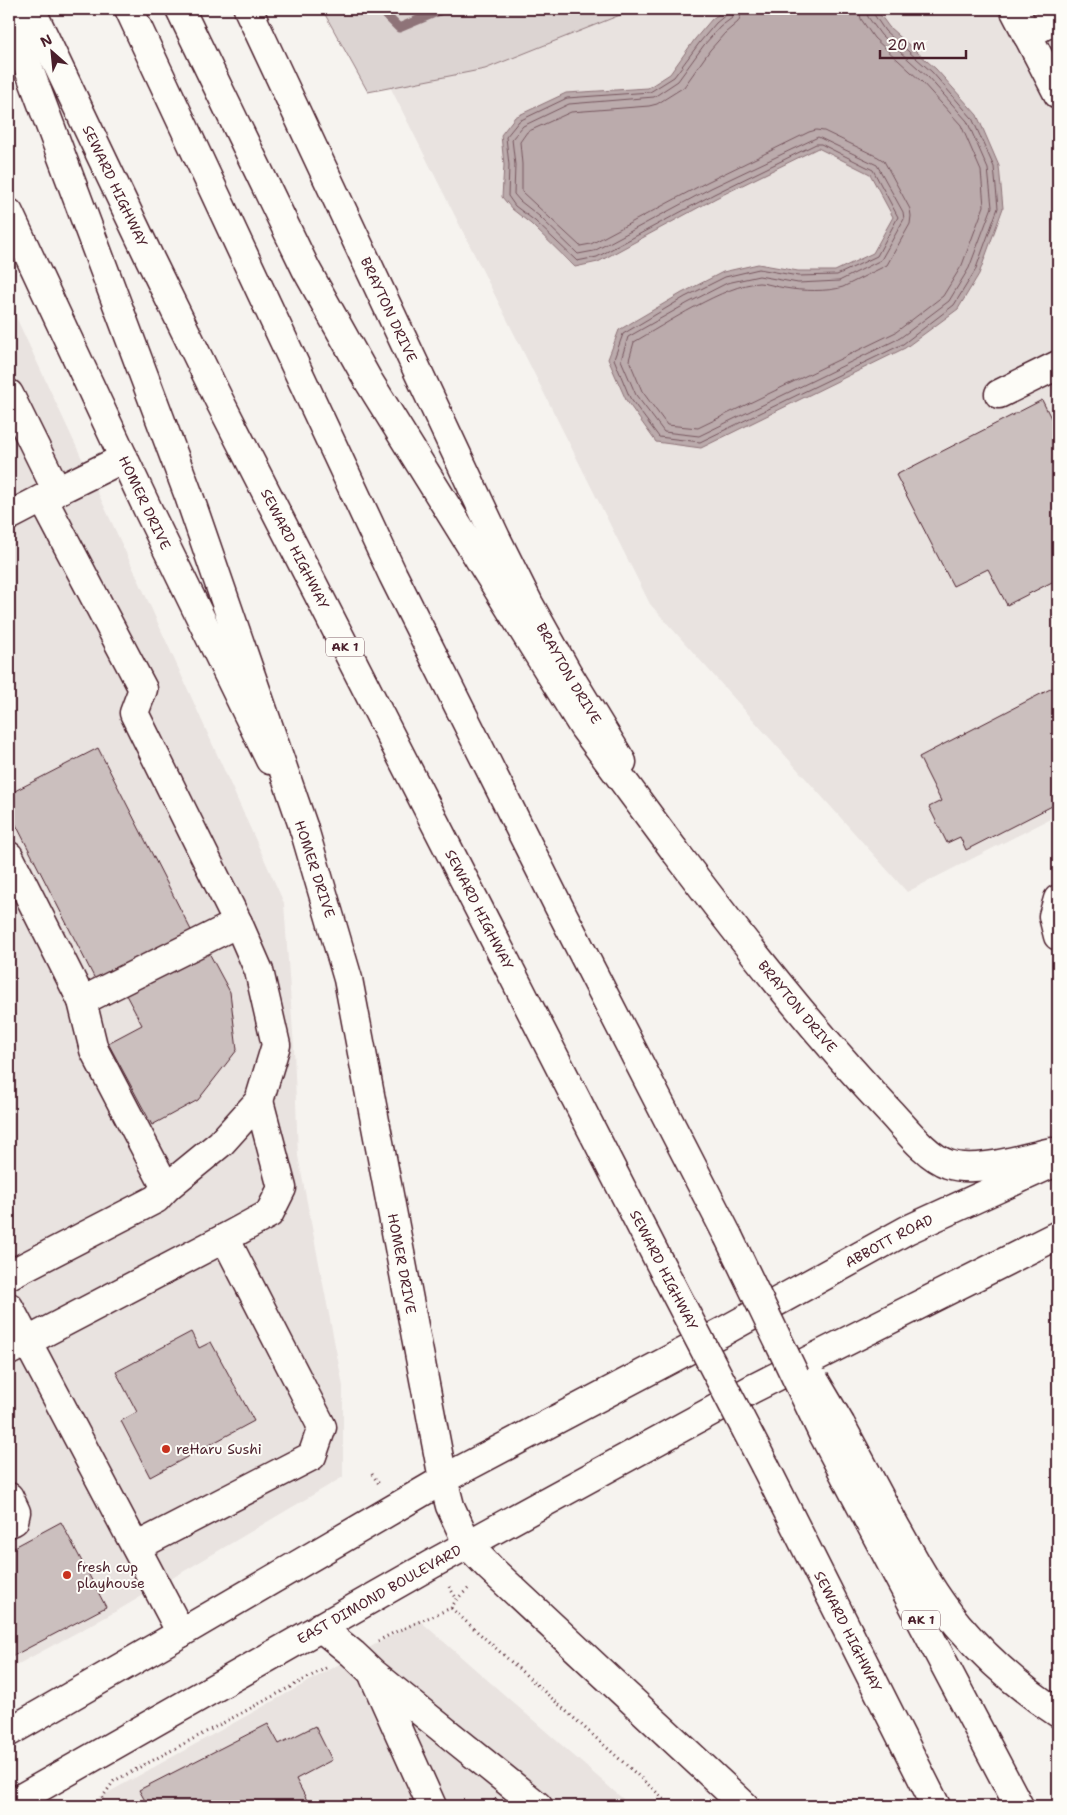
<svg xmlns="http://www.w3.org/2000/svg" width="1067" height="1815" font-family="'Shantell Sans',sans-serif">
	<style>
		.built { fill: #e9e3e0 }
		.green { fill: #dcd4d2; stroke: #937a7e }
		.water { fill: #bbabac; stroke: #8e7378 }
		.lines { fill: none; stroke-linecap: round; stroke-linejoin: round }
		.shore { stroke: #77575f; stroke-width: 1 }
		.stream { stroke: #8e7378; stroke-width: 9 }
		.building { fill: #cbbfbe; stroke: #4a1f2b }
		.minor-casing { stroke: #4a1f2b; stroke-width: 31 }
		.major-casing { stroke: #4a1f2b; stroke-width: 31 }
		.highway-casing { stroke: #4a1f2b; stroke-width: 31 }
		.path { stroke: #4a1f2b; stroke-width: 3; stroke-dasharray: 1 4; stroke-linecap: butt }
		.minor { stroke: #fdfcf7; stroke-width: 28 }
		.major { stroke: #fdfcf7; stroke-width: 28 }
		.highway { stroke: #fdfcf7; stroke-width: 28 }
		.highway-bridge-casing { stroke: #4a1f2b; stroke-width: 31; stroke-linecap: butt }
		.highway-bridge { stroke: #fdfcf7; stroke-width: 28 }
		.poi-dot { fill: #c8321e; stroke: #fdfcf7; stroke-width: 2 }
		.labels { text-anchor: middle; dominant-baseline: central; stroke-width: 4; stroke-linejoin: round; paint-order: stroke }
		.shield { fill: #fdfcf7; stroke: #806168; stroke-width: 1 }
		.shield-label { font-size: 12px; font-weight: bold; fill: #4a1f2b }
		.street-label { font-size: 14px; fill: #4a1f2b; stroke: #fdfcf7 }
		.poi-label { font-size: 14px; fill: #4a1f2b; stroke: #fdfcf7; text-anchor: start }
	</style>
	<rect width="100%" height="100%" fill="#f6f3ef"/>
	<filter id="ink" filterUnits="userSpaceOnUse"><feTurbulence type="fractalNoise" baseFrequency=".02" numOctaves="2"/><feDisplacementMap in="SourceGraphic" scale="10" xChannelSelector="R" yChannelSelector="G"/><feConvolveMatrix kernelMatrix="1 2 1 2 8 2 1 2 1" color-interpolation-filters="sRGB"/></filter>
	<g filter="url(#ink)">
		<!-- built -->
		<path class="built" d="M351,9H1058V815L907,892L650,604Z
			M9,302L139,581L284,903L294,1048L298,1156L343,1386V1477L115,1612L9,1669Z
			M419,1620L631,1806H84Z"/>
		<!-- green -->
		<path class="green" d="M322,9H635L485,69L368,92Z"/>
		<!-- water -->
		<path class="water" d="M726,9H876L889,27L936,69L977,115L999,166L1003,208L979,274L958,309L905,348L701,448L656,442L626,400L608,359L619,330L682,293L723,272L758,264L798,271H835L873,253L893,217L870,174L818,148L716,198L598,262L575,267L531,224L512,209L502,197L504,165L501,135L515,117L566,93L648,88L670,74L695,39L712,19Z"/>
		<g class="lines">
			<!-- shore -->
			<path class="shore" d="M728,9L727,14L716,23L700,42L674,77L650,92L567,98L519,121L506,137L509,165L508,196L515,206L535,221L577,261L597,257L714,194L816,144H821L873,170L898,217L877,256L837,275L798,276L759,269L725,277L685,297L623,334L614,359L630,398L659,437L700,442L903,344L954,305L975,271L998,208L994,167L972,118L932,72L885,31L873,13V9
				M734,9L732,18L720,27L704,45L678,81L654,97L569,104L523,126L512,139L515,165L514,194L520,201L539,216L578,254L594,251L711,188L818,137L877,165L903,212L904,219L881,260L839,281L798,283L759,276L727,283L688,303L628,337L621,360L636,395L664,432L699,436L900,338L949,301L969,268L992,207L988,169L967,121L928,77L881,35L868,17L866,9
				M742,9L741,15L738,22L725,33L710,50L684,87L657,104L649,106L571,112L527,132L520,142L522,164V192L580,246L591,244L707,182L809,132L816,130L824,131L878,157L884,161L910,209L911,216L910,224L887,265L843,287C828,292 801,291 785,288C777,287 767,283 759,283C726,284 664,325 634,342L629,360L642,391L667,425L698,428L896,332L943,296L962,265L984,206L981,171L961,125L922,82L874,38L861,19L859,9"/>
			<!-- stream -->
			<path class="stream" d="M380,9L399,28L444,9"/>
		</g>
		<!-- building -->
		<path class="building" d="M1042,400L1058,432V579L1007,605L988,569L953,586L896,475Z
			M1058,685V803L966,850L960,837L947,843L929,807L941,801L919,757Z
			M98,748L192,932L96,981L9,811V794Z
			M208,951L230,992L237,1050L198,1100L152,1125L108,1043L142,1025L126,995Z
			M191,1332L199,1348L211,1342L254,1421L150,1477L121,1421L137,1412L116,1372Z
			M61,1522L106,1607L11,1657L9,1652V1550Z
			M268,1724L279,1744L315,1726L332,1760L296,1779L310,1806H148L139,1790Z
			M496,1798L504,1806H488Z"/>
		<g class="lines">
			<defs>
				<g id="minor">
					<path id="s1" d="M248,9L496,538L529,604L567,672L622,762"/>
					<path d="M1014,9L1058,94"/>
					<path d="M1027,35L1058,18"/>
					<path id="s2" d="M9,213L149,512L270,760"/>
					<path d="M9,394L57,491L9,516"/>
					<path d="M999,394L1058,365"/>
					<path d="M57,491L124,458"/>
					<path d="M9,856L82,1001L94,1050L166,1188"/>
					<path d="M1058,899L1053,916L1058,936"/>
					<path d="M82,1001L238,923"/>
					<path d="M9,1275L156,1199L166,1188L221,1143L259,1101L276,1045L259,971L238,923L134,713L143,689L43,499"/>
					<path d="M9,1307L181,1633"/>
					<path d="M9,1351L225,1238L269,1214L282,1188L259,1101"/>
					<path d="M9,1497L16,1512L14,1521L9,1523"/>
					<path d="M136,1547L312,1456L322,1427L225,1238"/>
					<path d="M320,1627L353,1654L373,1673L538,1806"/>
					<path d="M374,1677L432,1806"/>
				</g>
				<g id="major">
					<path id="s3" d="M304,829L348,979L443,1479L450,1506L468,1545"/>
					<path id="s4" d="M675,851C743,941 812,1029 889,1111C905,1128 927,1157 948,1164C975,1174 1023,1158 1052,1152"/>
					<path id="s5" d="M9,1732L181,1633L453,1474L724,1331L907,1230L1058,1161"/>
					<path id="s6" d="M9,1805L432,1564L752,1389L1058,1235"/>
				</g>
				<g id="highway">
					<path id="s7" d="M31,9L150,259L219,400L668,1279"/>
					<path d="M129,9L393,575L559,907L728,1236"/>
					<path d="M180,9L306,269L368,380L584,728L675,851"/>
					<path d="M9,16L189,496L304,829"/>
					<path d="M841,1425C858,1457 876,1490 893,1522C913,1558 932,1594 958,1625C987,1659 1021,1689 1058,1713"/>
					<path d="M823,1434L1019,1806"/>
					<path id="s8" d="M765,1466L936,1806"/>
					<path d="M468,1545L490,1568L745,1806"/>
				</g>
			</defs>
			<!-- minor casing -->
			<use href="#minor" class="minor-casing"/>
			<!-- major casing -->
			<use href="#major" class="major-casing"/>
			<!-- highway casing -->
			<use href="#highway" class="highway-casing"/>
			<!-- path -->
			<path class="path" d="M372,1474L379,1484
				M449,1587L457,1599
				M451,1608L672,1806
				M378,1641L395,1632L451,1608L457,1599L470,1587
				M96,1806L114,1781L326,1668"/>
			<!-- minor -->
			<use href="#minor" class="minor"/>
			<!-- major -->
			<use href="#major" class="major"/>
			<!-- highway -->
			<use href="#highway" class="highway"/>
			<defs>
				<path id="highway-bridge" d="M728,1236L823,1434
					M668,1279L765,1466
					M815,1381L841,1425"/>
			</defs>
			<!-- highway-bridge casing -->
			<use href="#highway-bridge" class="highway-bridge-casing"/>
			<!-- highway-bridge -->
			<use href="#highway-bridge" class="highway-bridge"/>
		</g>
	</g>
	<!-- markers -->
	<g class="poi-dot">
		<circle cx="166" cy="1449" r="5"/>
		<circle cx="67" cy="1575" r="5"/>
	</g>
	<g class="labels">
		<!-- shield labels -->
		<g class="shield">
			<rect x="326" y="637.5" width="38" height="19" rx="4"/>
			<rect x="902" y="1610.5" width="38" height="19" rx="4"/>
		</g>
		<g class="shield-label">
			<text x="345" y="647">AK 1</text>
			<text x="921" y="1620">AK 1</text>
		</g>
		<!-- street labels -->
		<g class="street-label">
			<text stroke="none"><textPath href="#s7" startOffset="196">SEWARD HIGHWAY</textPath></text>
			<text stroke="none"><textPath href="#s1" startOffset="332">BRAYTON DRIVE</textPath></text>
			<text stroke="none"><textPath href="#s2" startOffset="320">HOMER DRIVE</textPath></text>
			<text stroke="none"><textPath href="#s7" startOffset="601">SEWARD HIGHWAY</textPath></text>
			<text stroke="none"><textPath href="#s1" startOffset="738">BRAYTON DRIVE</textPath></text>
			<text transform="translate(315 869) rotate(72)">HOMER DRIVE</text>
			<text stroke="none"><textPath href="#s7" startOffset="1006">SEWARD HIGHWAY</textPath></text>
			<text stroke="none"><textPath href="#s4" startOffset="198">BRAYTON DRIVE</textPath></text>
			<text stroke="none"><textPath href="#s5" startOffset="1008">ABBOTT ROAD</textPath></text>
			<text stroke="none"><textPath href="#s3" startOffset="446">HOMER DRIVE</textPath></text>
			<text transform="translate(664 1270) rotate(63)">SEWARD HIGHWAY</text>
			<text stroke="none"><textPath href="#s6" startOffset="426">EAST DIMOND BOULEVARD</textPath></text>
			<text stroke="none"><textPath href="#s8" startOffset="185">SEWARD HIGHWAY</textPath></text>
		</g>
		<!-- poi labels -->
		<g class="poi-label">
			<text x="176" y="1449">reHaru Sushi</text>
			<text x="77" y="1567">fresh cup<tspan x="77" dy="16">playhouse</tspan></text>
		</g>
	</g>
	<!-- margin -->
	<rect width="1067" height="1815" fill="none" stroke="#fdfcf7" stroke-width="30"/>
	<rect x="15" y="15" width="1037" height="1785" fill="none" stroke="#4a1f2b" stroke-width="2" filter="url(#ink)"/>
	<!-- north arrow -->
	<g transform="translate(52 52) rotate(333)" stroke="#fdfcf7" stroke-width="4" paint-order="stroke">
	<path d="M0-4L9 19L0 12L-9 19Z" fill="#4a1f2b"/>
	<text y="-8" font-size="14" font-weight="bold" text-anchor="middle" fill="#4a1f2b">N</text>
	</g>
	<!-- scale -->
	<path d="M880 50v8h86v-8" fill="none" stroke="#4a1f2b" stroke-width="2.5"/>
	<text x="887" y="50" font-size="15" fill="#4a1f2b" stroke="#fdfcf7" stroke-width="4" paint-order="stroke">20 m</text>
</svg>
